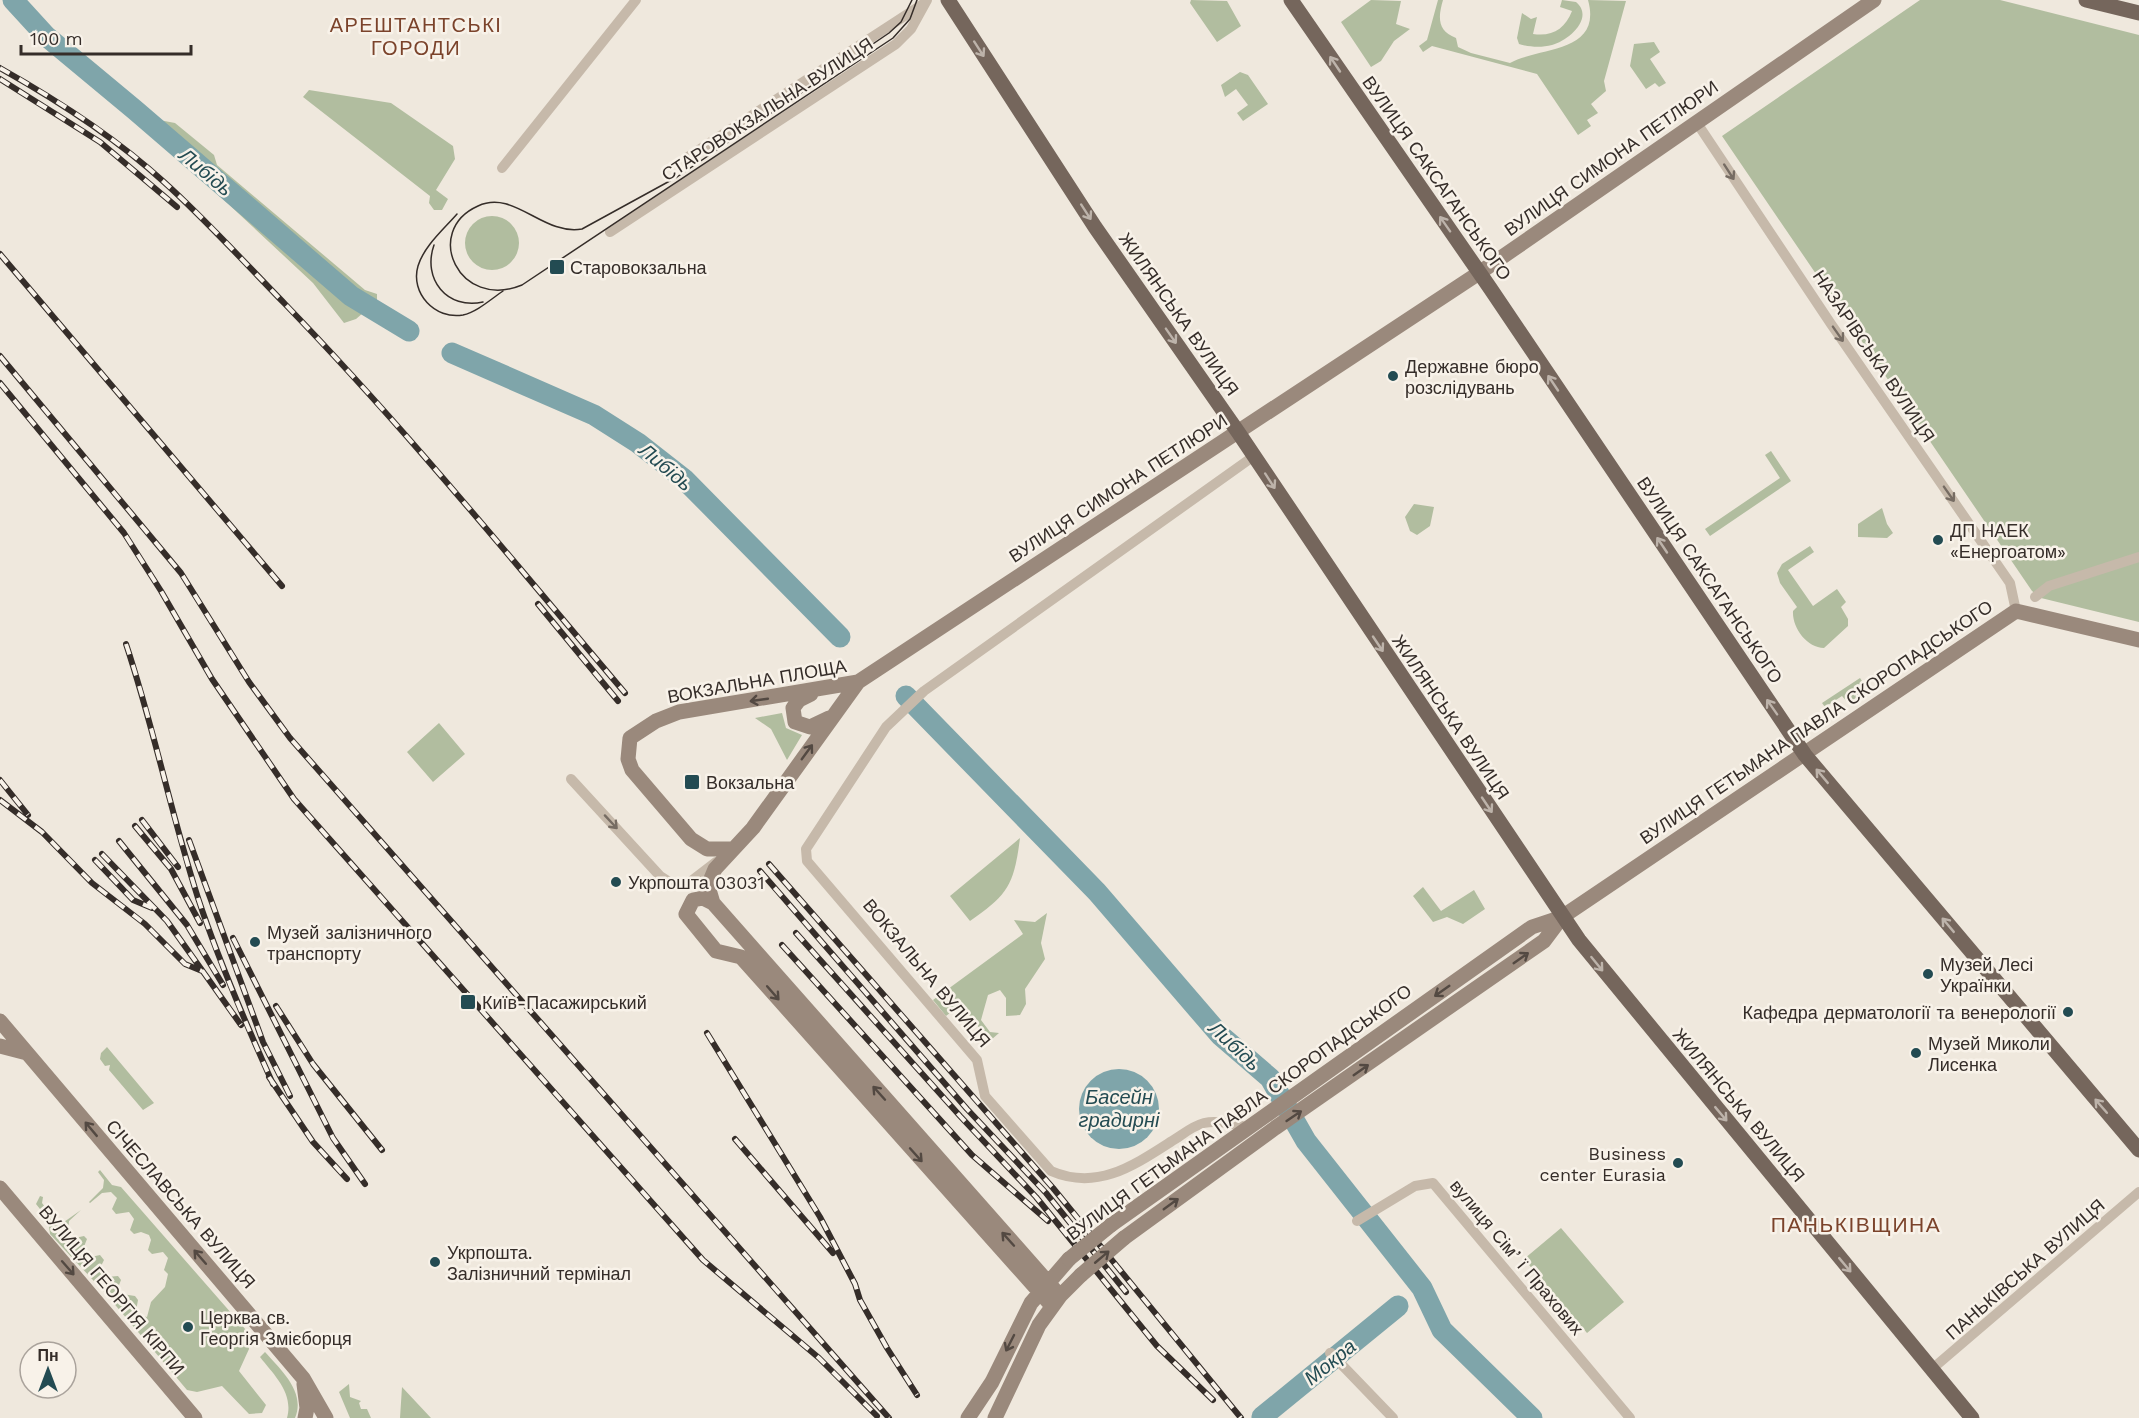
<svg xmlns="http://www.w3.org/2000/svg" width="2139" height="1418" font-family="'Work Sans',sans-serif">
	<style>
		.green { fill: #b1bd9f }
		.water { fill: #7fa5aa }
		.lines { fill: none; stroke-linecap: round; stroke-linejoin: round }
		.river { stroke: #7fa5aa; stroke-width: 21 }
		.street { stroke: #c6b9aa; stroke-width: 10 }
		.secondary { stroke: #9a897c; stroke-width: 15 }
		.primary { stroke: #75665c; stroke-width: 15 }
		.tram { stroke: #352d29; stroke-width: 1.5 }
		.rail-casing { stroke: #352d29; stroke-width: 6 }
		.rail { stroke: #f8f2e9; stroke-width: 4; stroke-dasharray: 11; stroke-linecap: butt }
		.secondary-bridge { stroke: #9a897c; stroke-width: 15 }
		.oneway { stroke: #bdb3aa }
		.oneway2 { stroke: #766c63 }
		.oneway3 { stroke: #534942 }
		.poi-dot { fill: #234b52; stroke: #f8f2e9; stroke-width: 2 }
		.labels { text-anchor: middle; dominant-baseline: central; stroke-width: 5; stroke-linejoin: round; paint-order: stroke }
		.street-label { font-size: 18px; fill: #352d29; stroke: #f8f2e9 }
		.poi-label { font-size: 18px; fill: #352d29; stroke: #f8f2e9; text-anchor: start }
		.neighbourhood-label { font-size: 20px; letter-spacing: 1.5px; fill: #7b432b; stroke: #f8f2e9 }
		.water-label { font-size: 20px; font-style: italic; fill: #234b52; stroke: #f8f2e9 }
		.quarter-label { font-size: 21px; letter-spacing: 1.5px; fill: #7b432b; stroke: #f8f2e9 }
	</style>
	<rect width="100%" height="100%" fill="#efe8dd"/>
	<!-- green -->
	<path class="green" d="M1191,0L1227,1L1241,26L1217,42L1190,3Z
		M1371,0L1401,1L1396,24L1410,29L1394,41L1381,61L1371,67L1341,22Z
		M1438,0H1443C1438,17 1437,31 1456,38L1458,47L1471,53L1510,63C1538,47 1603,54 1588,0L1626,1L1604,81L1606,91L1591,104L1598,113L1587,120L1591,126L1578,135L1537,74L1432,46L1423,52L1419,46L1427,40Z
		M1562,0L1576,2C1595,18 1568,41 1552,45C1541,48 1529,47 1519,44L1517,38L1522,13L1531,19L1537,17L1533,34C1552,37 1565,29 1572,11L1560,7Z
		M1920,0H2000L2139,35V622L2041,598L2032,591L1722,136Z
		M1654,42L1660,52L1650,59L1666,83L1659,87L1655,83L1646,89L1630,66L1634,44Z
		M1240,72L1248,75L1268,104L1243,121L1237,113L1248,105L1236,89L1225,97L1221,85Z
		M309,90L391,103L453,146L455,159L436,190L448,199L442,210H434L429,203L430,196L303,97Z
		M154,119L175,123L214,155L217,165L365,290L377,294V301L356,319L344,323L313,283L195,173C183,155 163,143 148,125Z
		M465 243a27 27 0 1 1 54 0a27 27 0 1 1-54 0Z
		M1771,451L1791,481L1710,536L1705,529L1780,478L1765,455Z
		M1414,504L1434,507L1430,526L1417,535L1410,531L1405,517Z
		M1882,508L1887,524L1893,533L1887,538L1858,537V524Z
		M1810,546L1814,552L1788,570L1813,606L1837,589L1846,602L1841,607L1848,619V626L1824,648C1807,648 1792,628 1793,611L1797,607L1780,583L1777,573L1782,564Z
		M1860,678L1868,690L1848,703L1842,696L1825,707L1822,703Z
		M782,713L786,728L802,735L787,760L771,729L755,718Z
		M439,723L465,754L433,782L407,752Z
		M1020,838C1014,885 1008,895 970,921L950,896Z
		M1423,887L1441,911L1474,890L1485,909L1463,924L1447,917L1433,922L1413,896Z
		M1047,913L1041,943L1045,959L1025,989L1026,1004L1020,1015L1006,1016V998L1000,990L988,995L981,1020L990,1032L999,1033L991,1040L959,1006L946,1016L933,1000L1023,934L1014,920L1035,922Z
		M107,1047L154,1103L143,1110L109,1070L110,1065L105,1066L100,1059L101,1053Z
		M100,1170L112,1185L121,1187L246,1330L249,1349L239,1371L266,1405L262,1413L249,1414L222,1386L197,1392L187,1390L106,1294L50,1234L48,1219L36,1204L40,1196L43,1197L42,1203L56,1221L64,1222L81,1210L69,1221L68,1233L75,1238L84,1236L87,1239L83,1249L91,1257L100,1255L104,1260L101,1266L104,1274L107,1277L118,1276L121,1280L119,1285L122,1294L135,1296L138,1300L136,1311L139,1315L147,1317L151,1302L165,1287L168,1274L164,1270L168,1258L163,1252L152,1254L148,1250L151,1240L149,1235L141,1232L134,1234L130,1230L134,1219L129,1212L116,1214L112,1209L117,1198L111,1192L102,1193L90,1203L89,1202L103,1188L104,1180L98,1172Z
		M1561,1228L1624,1302L1587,1333L1524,1259Z
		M265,1352C281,1370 306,1392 295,1418H287C294,1393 274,1375 260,1357Z
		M1330,1356L1339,1366L1277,1416V1410H1272L1263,1418L1256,1411L1310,1367Z
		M349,1384L350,1397L361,1401L359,1403L361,1409H367L371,1418H350L339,1392Z
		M402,1387L431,1418H400Z"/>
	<!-- water -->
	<path class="water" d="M1079 1109a40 40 0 1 1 80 0a40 40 0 1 1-80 0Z"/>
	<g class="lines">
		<!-- river -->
		<path class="river" d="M13,0L46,36L135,110L351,296L409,331
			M452,353L594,415L638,443L684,479L840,637
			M906,696L1097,892L1220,1035L1270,1078L1306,1141L1422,1288L1442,1330L1532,1418
			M1262,1417L1398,1306"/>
		<!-- street -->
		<path class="street" d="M1697,123L1831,324L2010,583L2016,611
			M688,157L926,2
			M502,168L636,0
			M610,232L896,44L911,29L927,0
			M2035,597L2049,586L2139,557
			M571,779L660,876L674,885L690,882L716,862
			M1246,1127C1233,1124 1217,1120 1204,1123C1192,1126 1182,1135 1172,1141C1133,1166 1097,1191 1051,1171L985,1096L977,1060L807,861L806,849L886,727L924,691L1254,456
			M1357,1221L1415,1186L1433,1183L1630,1418
			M1330,1353H1331
			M1341,1364L1393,1418
			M1932,1369L2139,1192"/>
		<!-- secondary -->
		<path class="secondary" d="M811,694L799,700L793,708L795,722L810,727L829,718
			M732,849H707L691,839L632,770L628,759L630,738L656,721L679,712L858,682
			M713,903L703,898L693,900L686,914L716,951L741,957L1052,1306
			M0,1021L303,1378L326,1418
			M0,1046L27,1053
			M0,1188L195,1418
			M1111,1225L1532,927L1562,917L2016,611L2139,640
			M1124,1238L1275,1128L1544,941L1562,917
			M1060,1296L713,903L708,886L715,869L753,828L858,682L1479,273L1874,0
			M304,1384L307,1408L305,1418
			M968,1418L992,1382L1031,1303L1069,1259
			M995,1418L1039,1325L1060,1296L1081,1275"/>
		<!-- primary -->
		<path class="primary" d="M948,0L1095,227L1238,432L1579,940L1972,1418
			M1291,0L1490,288L1805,755L2139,1150
			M2086,0L2139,13"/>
		<!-- tram -->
		<path class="tram" d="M912,0L901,22L889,33L677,177L582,229C543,236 514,189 478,206C422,231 459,311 522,285L893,38L910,19L917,0
			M457,214C444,229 424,246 418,266C410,293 435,320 463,315C477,312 491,299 503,291
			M434,245C422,279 447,310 483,302"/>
		<defs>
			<path id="rail" d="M0,68C57,100 115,137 164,182C206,220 245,263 285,304C405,428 514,562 625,693
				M0,79L100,142L177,207
				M0,254L282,586
				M0,356L181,573L249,682L290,738L889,1418
				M0,383L124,533L161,591L212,679L294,799L703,1260L819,1358L877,1416
				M538,604L618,701
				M126,644C154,728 171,814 198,898C219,962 246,1024 273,1084
				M0,780L28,815
				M0,800L42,832L92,883L145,924L185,964L202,971
				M142,820L178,867
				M135,826L171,869L200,923
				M189,840L263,1042L290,1096
				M119,841L187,925L223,985
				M102,854L167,921L241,1025
				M95,860L133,900L152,908
				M769,864L1053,1188L1241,1418
				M760,871L967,1109L1046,1193L1126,1292
				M796,933L960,1116L1036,1197L1157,1346L1213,1400
				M233,938L333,1138L365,1184
				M782,945L972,1155L1048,1221
				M276,1006L313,1064L382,1150
				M707,1033L820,1217L855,1284L860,1300L887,1348L917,1395
				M269,1077L313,1142L347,1179
				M735,1139L833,1253"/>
		</defs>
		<!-- rail casing -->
		<use href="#rail" class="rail-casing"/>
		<!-- rail -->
		<use href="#rail" class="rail"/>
		<!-- secondary-bridge -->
		<path class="secondary-bridge" d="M1069,1259L1111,1225
			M1081,1275L1124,1238"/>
	</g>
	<!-- one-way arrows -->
	<defs><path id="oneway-shaft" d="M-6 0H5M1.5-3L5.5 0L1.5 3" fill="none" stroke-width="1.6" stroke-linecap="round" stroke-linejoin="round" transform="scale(1.5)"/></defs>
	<g class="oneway">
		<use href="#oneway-shaft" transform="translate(979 49) rotate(57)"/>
		<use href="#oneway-shaft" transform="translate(1335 64) rotate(-124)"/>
		<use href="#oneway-shaft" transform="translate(1086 212) rotate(57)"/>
		<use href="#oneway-shaft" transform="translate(1445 224) rotate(-125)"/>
		<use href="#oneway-shaft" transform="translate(1171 336) rotate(55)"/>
		<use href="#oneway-shaft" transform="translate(1553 383) rotate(-124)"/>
		<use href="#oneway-shaft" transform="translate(1270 481) rotate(57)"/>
		<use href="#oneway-shaft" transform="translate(1662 545) rotate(-124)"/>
		<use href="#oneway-shaft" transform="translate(1378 644) rotate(56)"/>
		<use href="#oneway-shaft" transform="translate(1772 707) rotate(-125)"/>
		<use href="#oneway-shaft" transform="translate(1822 776) rotate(-130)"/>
		<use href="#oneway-shaft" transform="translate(1487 805) rotate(56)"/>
		<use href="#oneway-shaft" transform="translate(1948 925) rotate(-130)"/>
		<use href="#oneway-shaft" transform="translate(1597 964) rotate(51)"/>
		<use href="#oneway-shaft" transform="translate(2101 1106) rotate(-131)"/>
		<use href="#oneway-shaft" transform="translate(1721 1114) rotate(50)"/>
		<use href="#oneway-shaft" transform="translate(1845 1265) rotate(50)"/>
	</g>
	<g class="oneway2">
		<use href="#oneway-shaft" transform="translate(1729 172) rotate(57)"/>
		<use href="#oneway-shaft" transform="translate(1838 334) rotate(55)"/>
		<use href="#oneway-shaft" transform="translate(1949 494) rotate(55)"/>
		<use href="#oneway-shaft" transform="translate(611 822) rotate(47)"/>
	</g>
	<g class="oneway3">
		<use href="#oneway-shaft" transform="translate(759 700) rotate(172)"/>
		<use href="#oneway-shaft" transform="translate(807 752) rotate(-54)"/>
		<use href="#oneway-shaft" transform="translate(1521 958) rotate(-35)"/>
		<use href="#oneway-shaft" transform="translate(1442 991) rotate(145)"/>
		<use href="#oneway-shaft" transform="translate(773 993) rotate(49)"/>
		<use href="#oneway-shaft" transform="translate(1361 1070) rotate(-35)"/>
		<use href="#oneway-shaft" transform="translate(879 1093) rotate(-132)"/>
		<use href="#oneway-shaft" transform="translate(1294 1116) rotate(-34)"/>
		<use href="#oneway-shaft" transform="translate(91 1129) rotate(-130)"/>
		<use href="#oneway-shaft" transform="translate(916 1155) rotate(48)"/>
		<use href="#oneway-shaft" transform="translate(1171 1204) rotate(-36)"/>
		<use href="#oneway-shaft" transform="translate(1008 1239) rotate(-132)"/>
		<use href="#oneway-shaft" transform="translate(200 1257) rotate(-131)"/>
		<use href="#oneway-shaft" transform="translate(1102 1257) rotate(-40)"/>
		<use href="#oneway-shaft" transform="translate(68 1268) rotate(49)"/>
		<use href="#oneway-shaft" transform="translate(1010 1343) rotate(117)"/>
	</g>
	<!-- markers -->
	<g class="poi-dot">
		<rect x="549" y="259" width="16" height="16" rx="3"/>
		<circle cx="1393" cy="376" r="6"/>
		<circle cx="1938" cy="540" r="6"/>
		<rect x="684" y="774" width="16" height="16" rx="3"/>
		<circle cx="616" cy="882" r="6"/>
		<circle cx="255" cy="942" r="6"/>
		<circle cx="1928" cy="974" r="6"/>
		<rect x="460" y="994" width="16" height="16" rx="3"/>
		<circle cx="2068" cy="1012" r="6"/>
		<circle cx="1916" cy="1053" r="6"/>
		<circle cx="1678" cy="1163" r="6"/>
		<circle cx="435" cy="1262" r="6"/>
		<circle cx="188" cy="1327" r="6"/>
	</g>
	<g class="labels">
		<!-- street labels -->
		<g class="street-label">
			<text transform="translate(767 109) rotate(-33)">СТАРОВОКЗАЛЬНА ВУЛИЦЯ</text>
			<text transform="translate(1611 158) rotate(-35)">ВУЛИЦЯ СИМОНА ПЕТЛЮРИ</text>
			<text transform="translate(1437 178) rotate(55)">ВУЛИЦЯ САКСАГАНСЬКОГО</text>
			<text transform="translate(1179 314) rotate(55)">ЖИЛЯНСЬКА ВУЛИЦЯ</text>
			<text transform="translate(1874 356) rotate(56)">НАЗАРІВСЬКА ВУЛИЦЯ</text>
			<text transform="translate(1118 488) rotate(-33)">ВУЛИЦЯ СИМОНА ПЕТЛЮРИ</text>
			<text transform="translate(1710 580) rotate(56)">ВУЛИЦЯ САКСАГАНСЬКОГО</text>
			<text transform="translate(757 681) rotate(-10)">ВОКЗАЛЬНА ПЛОЩА</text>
			<text transform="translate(1451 717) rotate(56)">ЖИЛЯНСЬКА ВУЛИЦЯ</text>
			<text transform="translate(1816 722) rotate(-34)">ВУЛИЦЯ ГЕТЬМАНА ПАВЛА СКОРОПАДСЬКОГО</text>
			<text transform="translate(927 973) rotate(50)">ВОКЗАЛЬНА ВУЛИЦЯ</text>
			<text transform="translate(1739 1105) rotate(50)">ЖИЛЯНСЬКА ВУЛИЦЯ</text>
			<text transform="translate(1239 1112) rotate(-36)">ВУЛИЦЯ ГЕТЬМАНА ПАВЛА СКОРОПАДСЬКОГО</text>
			<text transform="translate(181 1204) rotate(49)">СІЧЕСЛАВСЬКА ВУЛИЦЯ</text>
			<text transform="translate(1517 1257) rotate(50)">вулиця Сімʼї Прахових</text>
			<text transform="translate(2025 1269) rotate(-41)">ПАНЬКІВСЬКА ВУЛИЦЯ</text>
			<text transform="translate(112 1290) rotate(50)">ВУЛИЦЯ ГЕОРГІЯ КІРПИ</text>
		</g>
		<!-- poi labels -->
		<g class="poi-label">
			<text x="570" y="267">Старовокзальна</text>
			<text x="1405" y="366">Державне бюро<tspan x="1405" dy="21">розслідувань</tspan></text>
			<text x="1950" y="530">ДП НАЕК<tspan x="1950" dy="21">«Енергоатом»</tspan></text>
			<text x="706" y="782">Вокзальна</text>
			<text x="628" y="882">Укрпошта 03031</text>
			<text x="267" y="932">Музей залізничного<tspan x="267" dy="21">транспорту</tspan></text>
			<text x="1940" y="964">Музей Лесі<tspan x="1940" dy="21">Українки</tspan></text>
			<text x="482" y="1002">Київ-Пасажирський</text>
			<text x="2056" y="1012" text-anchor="end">Кафедра дерматології та венерології</text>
			<text x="1928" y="1043">Музей Миколи<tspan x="1928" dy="21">Лисенка</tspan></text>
			<text x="1666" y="1153" text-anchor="end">Business<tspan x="1666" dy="21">center Eurasia</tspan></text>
			<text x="447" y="1252">Укрпошта.<tspan x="447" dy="21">Залізничний термінал</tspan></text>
			<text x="200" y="1317">Церква св.<tspan x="200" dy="21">Георгія Змієборця</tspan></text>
		</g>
		<!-- neighbourhood labels -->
		<g class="neighbourhood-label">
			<text x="416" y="25">АРЕШТАНТСЬКІ<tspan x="416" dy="23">ГОРОДИ</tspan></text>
		</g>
		<!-- water labels -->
		<g class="water-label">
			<text transform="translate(206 172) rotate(40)">Либідь</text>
			<text transform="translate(666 467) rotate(40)">Либідь</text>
			<text transform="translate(1235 1046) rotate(43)">Либідь</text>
			<text x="1119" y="1097">Басейн<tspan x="1119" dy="23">градирні</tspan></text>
			<text transform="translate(1330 1362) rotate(-39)">Мокра</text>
		</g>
		<!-- quarter labels -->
		<g class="quarter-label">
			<text x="1856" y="1224">ПАНЬКІВЩИНА</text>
		</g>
	</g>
	<!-- north arrow -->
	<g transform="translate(48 1370)"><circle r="28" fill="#f8f2e9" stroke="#aaa39c" stroke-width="1.5"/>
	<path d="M0-4.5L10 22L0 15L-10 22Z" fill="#234b52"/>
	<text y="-9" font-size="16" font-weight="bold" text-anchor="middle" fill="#352d29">Пн</text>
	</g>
	<!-- scale -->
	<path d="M21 45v9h170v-9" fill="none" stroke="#352d29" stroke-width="3"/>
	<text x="30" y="45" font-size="18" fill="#352d29" stroke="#f8f2e9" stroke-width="4.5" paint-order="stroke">100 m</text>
</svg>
